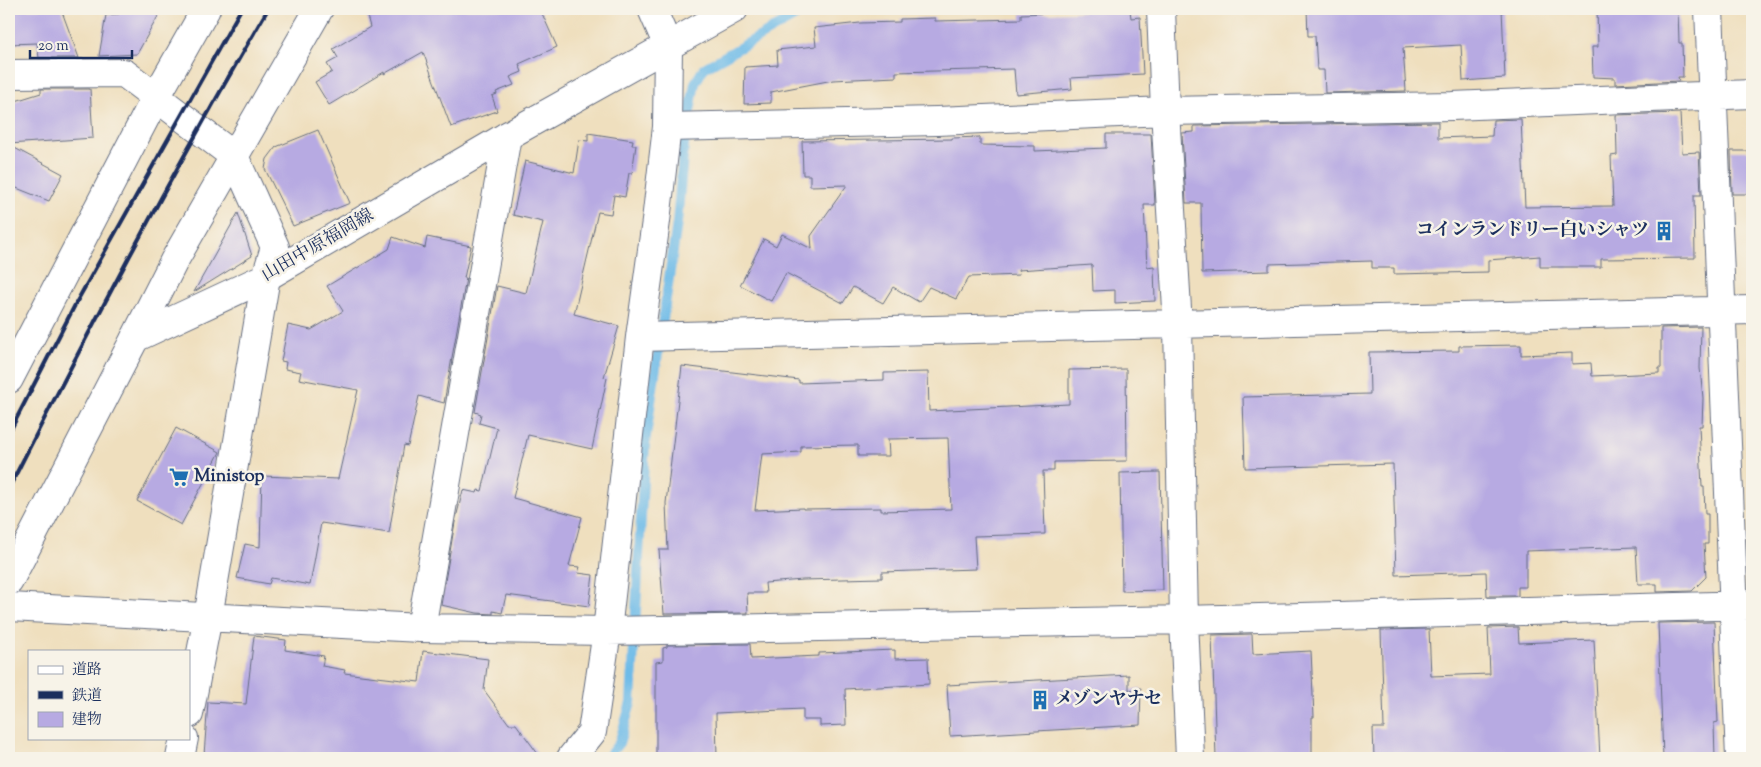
<svg xmlns="http://www.w3.org/2000/svg" width="1761" height="767" font-family="'Sorts Mill Goudy','Noto Serif JP',serif">
	<style>
		.lines { fill: none; stroke-linecap: round; stroke-linejoin: round }
		.stream { stroke: #6ebbe8; stroke-width: 10 }
		.building { fill: #b7aae2; fill-rule: evenodd }
		.minor-casing { stroke: #656d80; stroke-width: 30 }
		.major-casing { stroke: #656d80; stroke-width: 30 }
		.minor { stroke: #fff; stroke-width: 28 }
		.major { stroke: #fff; stroke-width: 28 }
		.rail { stroke: #1b2f5e; stroke-width: 4 }
		.labels { text-anchor: middle; dominant-baseline: central; stroke-width: 5; stroke-linejoin: round; paint-order: stroke }
		.poi-label { font-size: 18px; font-weight: bold; fill: #1b2f5e; stroke: #f7f3e8; text-anchor: start }
		.street-label { font-size: 18px; fill: #1b2f5e; stroke: #f7f3e8 }
	</style>
	<rect width="100%" height="100%" fill="#f7f3e8"/>
	<filter id="ink" filterUnits="userSpaceOnUse"><feTurbulence type="fractalNoise" baseFrequency=".02" numOctaves="2"/><feDisplacementMap in="SourceGraphic" scale="10" xChannelSelector="R" yChannelSelector="G"/><feConvolveMatrix kernelMatrix="1 2 1 2 8 2 1 2 1" color-interpolation-filters="sRGB"/></filter>
	<filter id="wash" filterUnits="userSpaceOnUse"><feTurbulence type="fractalNoise" baseFrequency=".0096" numOctaves="4" result="noise"/><feDisplacementMap in="SourceGraphic" scale="20" xChannelSelector="R" yChannelSelector="G"/><feGaussianBlur stdDeviation="1.12" result="paint"/><feColorMatrix in="noise" values="0 0 0 0 0 0 0 0 0 0 0 0 0 0 0 0 0 1.4 0 .05"/><feComposite in="paint" operator="in"/></filter>
	<g filter="url(#wash)">
		<rect width="100%" height="100%" fill="#efdfbe"/>
		<g class="lines">
			<!-- stream -->
			<path class="stream" d="M607,758L619,743L631,703L645,443L677,223L684,145L695,83L704,68L808,9"/>
		</g>
		<g id="blocks">
			<!-- building -->
			<path class="building" d="M9,9H61L79,58H39L37,43L9,44Z
				M119,9H162L137,54L99,56L106,15L119,14Z
				M365,9H540L557,47L519,64L522,72L510,77L514,85L496,92L497,94L492,96L497,111L451,127L423,52L384,74V72L329,105L315,82L332,72L327,64L338,58L333,49L370,27Z
				M1307,9H1502L1505,78L1463,81L1461,45L1403,48L1406,91L1325,93L1324,70H1317L1315,36H1308Z
				M1597,9H1678L1679,43H1682L1683,77H1678L1679,81L1615,84V78L1593,77L1592,47H1598Z
				M1130,10L1131,18L1140,17L1143,74L1071,78L1072,89L1016,94L1014,69L896,72V77L833,80L771,92V103L744,104L745,67L778,65L777,50L816,46L814,28L860,23L900,22V19L935,18V21L1021,19V14Z
				M41,89H90L93,138L9,144V103L41,93Z
				M1680,113L1682,153L1699,152L1701,195H1694L1695,258L1601,259V267H1540V256L1488,260V272L1394,274V268H1372V261L1269,264V271L1202,273L1201,203H1186L1182,133L1194,132V126L1438,122V138L1492,136L1493,120L1521,119L1525,207L1613,206L1611,156L1617,155L1616,115Z
				M318,130L350,203L293,226L265,169L267,159L276,147Z
				M588,133L633,140L632,145H636L632,173H629L625,197L614,195L611,214L598,212L574,314L619,326L604,377L607,378L592,449L528,435L513,498L582,517L569,566L580,567L578,573L593,575L589,606L506,595L502,613L493,611V614L477,613L441,605L455,522L463,490L477,493L478,490L482,491L497,428L479,423L481,414L475,412L497,286L526,293L543,222L513,215L525,161L574,173L579,140L588,141Z
				M1106,134H1151L1155,205H1144L1147,267L1154,266L1155,301L1115,303V290L1093,291L1092,265L1018,270L1019,275L969,277L956,299L929,287L919,302L893,287L883,303L853,287L843,303L786,273L771,301L740,285L764,239L776,246L782,234L812,249L811,236L847,185L810,186V175H803L802,141L952,139V138L980,137V145L1035,146V151L1106,148Z
				M9,145L63,174L49,201L9,185Z
				M1731,151H1752V194H1732Z
				M238,213L252,256L194,292Z
				M393,237L425,248L427,237L471,246L464,278H466L444,403L419,396L408,446L404,445L389,533L321,523L310,585L271,578L269,584L237,578L245,544L260,547L262,476L338,479L358,390L299,379L301,372L285,369L286,362L281,361L288,325L311,330L343,311L327,286L389,249Z
				M1701,327L1700,368L1703,398L1702,426H1699L1702,487H1704L1705,514H1708V544H1704L1706,577L1692,591L1657,592V584H1638L1636,547L1526,551V587H1518V596H1487L1486,572L1396,575L1393,464L1245,468L1243,397L1370,394L1369,352L1459,351V346L1521,345V355L1572,353V364L1591,363L1592,376L1659,373V368H1661V328Z
				M682,366L799,380V383L884,380V373L928,372L929,411L1069,404V370L1126,369L1127,461L1054,462V471H1043L1045,534L974,536L976,569L882,572V578L803,580L765,583L766,593H747L748,613L664,614L659,550H668L666,503ZM948,438L951,509L881,511V508L803,509V508L755,510L762,454L801,452V446L858,445V456H889L888,439Z
				M176,428L220,452L181,525L137,501Z
				M1160,472L1163,590L1122,591L1120,473Z
				M1714,622L1718,722L1714,723L1715,758H1663L1658,623Z
				M1518,627L1519,643L1594,640L1600,758H1374L1373,728H1384L1381,630L1429,629L1431,676L1490,674L1488,628Z
				M1252,634L1253,654L1311,651L1314,717H1312V758H1216L1212,635Z
				M254,636L286,640L285,650L324,656L322,666L345,670L344,673L419,682L423,651L488,659L484,690L509,724H516L541,758H294L232,753V756L204,755L208,702L246,704Z
				M750,644L751,659L819,656V653L895,650V659L928,658L929,684L845,689L846,725L820,726V720H803V709L716,713L717,758H656V662L663,661V648L667,647V645Z
				M1129,675V690L1141,688L1140,725L950,736L947,685Z"/>
		</g>
	</g>
	<g filter="url(#ink)">
		<use href="#blocks" fill-opacity="0" stroke="#656d80" stroke-width="1"/>
		<g class="lines">
			<defs>
				<path id="minor" d="M1161,9L1165,111L1178,325L1184,620L1190,758
					M1709,9L1740,758
					M9,74L124,73L234,156L275,247L266,277L208,617L189,714
					M667,127L937,121L1165,111L1452,106L1752,94
					M640,337L1752,310
					M135,338L174,261L319,9
					M9,379L156,97L206,9
					M9,607L421,628L607,631L1184,620L1752,605
					M421,628L507,136
					M180,758L184,738
					M571,758L592,732L607,631L640,337L656,221L667,127L668,46L652,9"/>
				<path id="major" d="M9,581L135,338L266,277L507,136L734,9"/>
			</defs>
			<!-- minor casing -->
			<use href="#minor" class="minor-casing"/>
			<!-- major casing -->
			<use href="#major" class="major-casing"/>
			<!-- minor -->
			<use href="#minor" class="minor"/>
			<!-- major -->
			<use href="#major" class="major"/>
			<!-- rail -->
			<path class="rail" d="M9,433L76,303L241,9
				M9,488C91,326 176,165 268,9"/>
		</g>
	</g>
	<!-- icons -->
	<defs>
		<symbol id="building-bare" viewBox="-9 -9 18 18"><path d="M-4-6H4V6H1V3H-1V6H-4ZM-2.5-4.3h1.7v1.8h-1.7ZM.8-4.3h1.7v1.8H.8ZM-2.5-1h1.7V.8h-1.7ZM.8-1h1.7V.8H.8Z" fill="#1f6fb2" stroke="#f7f3e8" stroke-width="2.5" paint-order="stroke"/></symbol>
		<symbol id="supermarket-bare" viewBox="-9 -9 18 18"><path d="M-6-5.5h2.5l.6 2H6L4.5 2H-2.5L-4.4-4H-6ZM-1.5 3.2a1.3 1.3 0 1 0 .1 0ZM3 3.2a1.3 1.3 0 1 0 .1 0Z" fill="#1f6fb2" stroke="#f7f3e8" stroke-width="2.5" paint-order="stroke"/></symbol>
	</defs>
	<g fill-rule="evenodd">
		<use href="#building-bare" x="1650" y="217" width="28" height="28"/>
		<use href="#supermarket-bare" x="165" y="463" width="28" height="28"/>
		<use href="#building-bare" x="1026" y="686" width="28" height="28"/>
	</g>
	<g class="labels">
		<!-- poi labels -->
		<g class="poi-label">
			<text x="1649" y="231" text-anchor="end">コインランドリー白いシャツ</text>
			<text x="194" y="477">Ministop</text>
			<text x="1055" y="700">メゾンヤナセ</text>
		</g>
		<!-- street labels -->
		<g class="street-label">
			<text transform="translate(318 246) rotate(-30)">山田中原福岡線</text>
		</g>
	</g>
	<!-- margin -->
	<rect width="1761" height="767" fill="none" stroke="#f7f3e8" stroke-width="30"/>
	<!-- legend -->
	<rect x="28" y="650" width="162" height="90" fill="#f7f3e8" stroke="#9fa5b1"/>
	<rect x="38" y="666" width="25" height="8" fill="#ffffff" stroke="#9fa5b1"/>
	<text x="72" y="674" font-size="15" fill="#1b2f5e">道路</text>
	<rect x="38" y="691" width="25" height="8" fill="#1b2f5e" stroke="#9fa5b1"/>
	<text x="72" y="700" font-size="15" fill="#1b2f5e">鉄道</text>
	<rect x="38" y="712" width="25" height="15" fill="#b7aae2" stroke="#9fa5b1"/>
	<text x="72" y="724" font-size="15" fill="#1b2f5e">建物</text>
	<!-- scale -->
	<path d="M30 50v8h102v-8" fill="none" stroke="#1b2f5e" stroke-width="2.5"/>
	<text x="38" y="50" font-size="15" fill="#1b2f5e" stroke="#f7f3e8" stroke-width="4" paint-order="stroke">20 m</text>
</svg>
